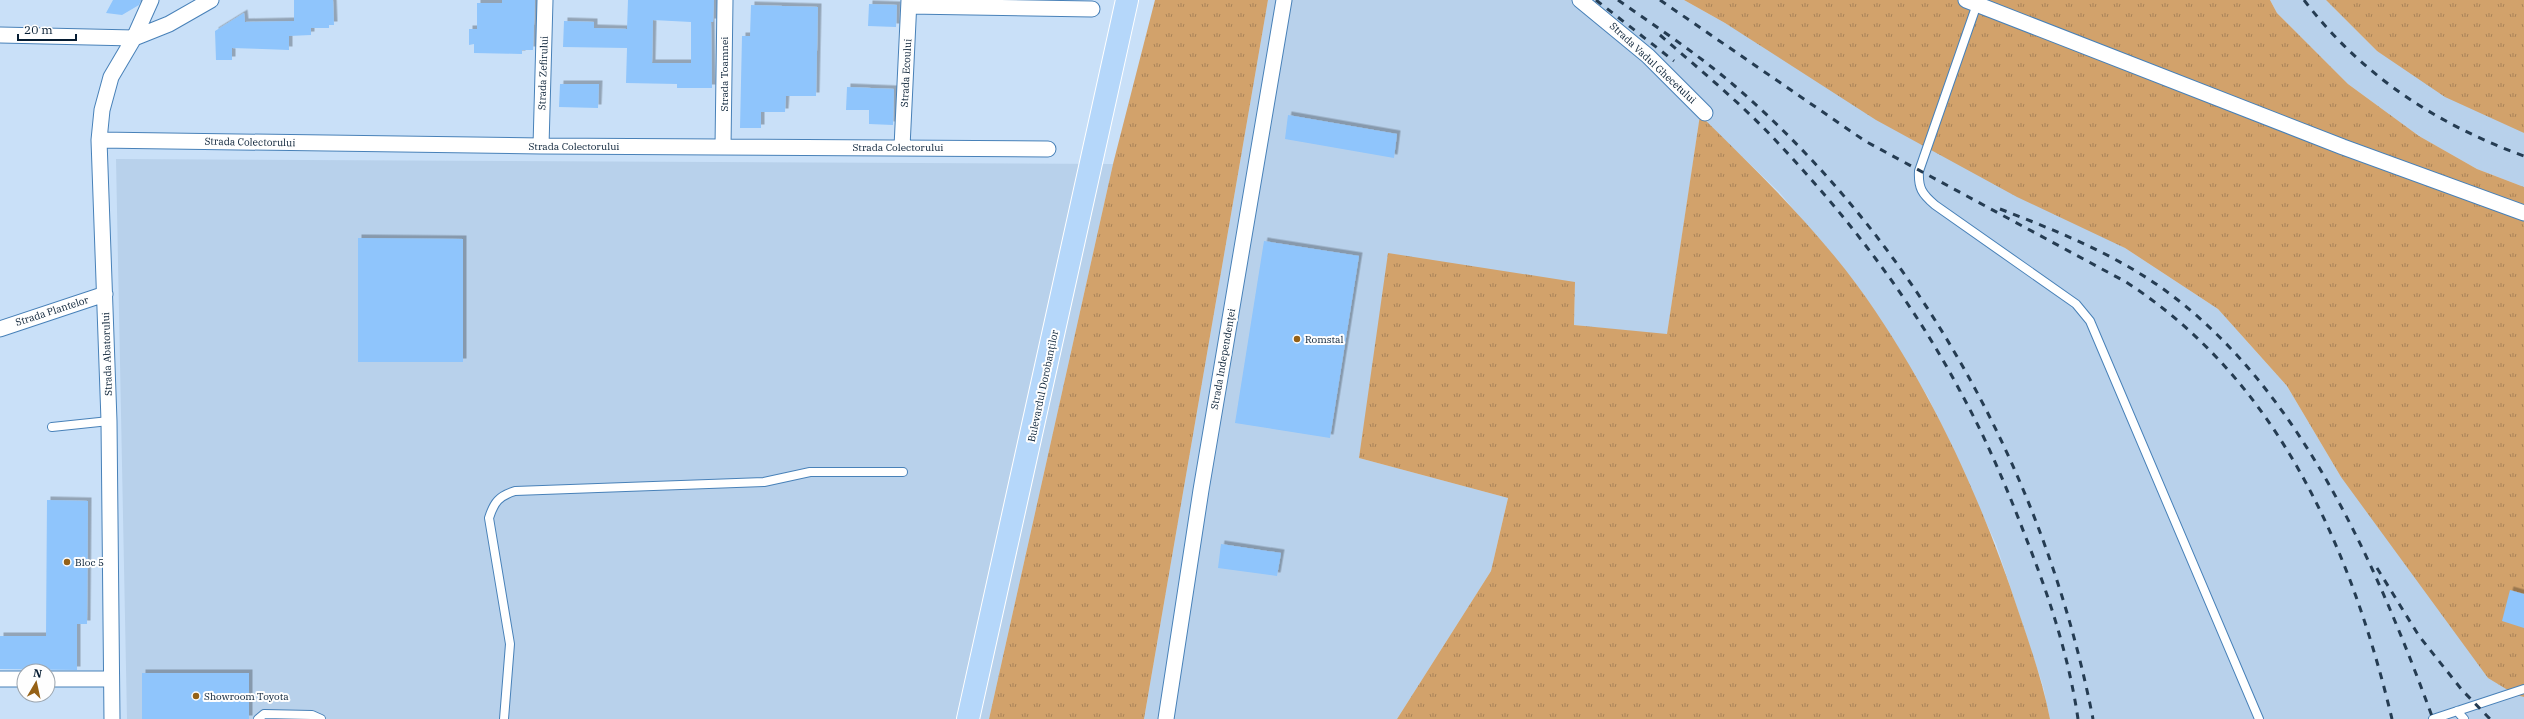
<svg xmlns="http://www.w3.org/2000/svg" width="2524" height="719" font-family="'IBM Plex Serif',serif">
	<style>
		.built { fill: #b8d1eb }
		.grass { fill: url(#grass-tufts) }
		.building { fill: #8fc5fc; fill-rule: evenodd; filter: url(#shadow) }
		.lines { fill: none; stroke-linecap: round; stroke-linejoin: round }
		.service-casing { stroke: #4881b8; stroke-width: 10 }
		.minor-casing { stroke: #4881b8; stroke-width: 17 }
		.primary-casing { stroke: #fff; stroke-width: 24 }
		.service { stroke: #fff; stroke-width: 8 }
		.minor { stroke: #fff; stroke-width: 15 }
		.primary { stroke: #b5d7fa; stroke-width: 22 }
		.rail { stroke: #253c52; stroke-width: 3; stroke-dasharray: 7 7; stroke-linecap: butt }
		.poi-dot { fill: #956116; stroke: #fefefe; stroke-width: 1.5 }
		.labels { text-anchor: middle; dominant-baseline: central; stroke-width: 4; stroke-linejoin: round; paint-order: stroke }
		.street-label { font-size: 10px; fill: #061d33; stroke: #fefefe }
		.poi-label { font-size: 10px; fill: #061d33; stroke: #fefefe; text-anchor: start }
	</style>
	<defs>
		<pattern id="grass-tufts" width="24" height="20" patternUnits="userSpaceOnUse"><rect width="24" height="20" fill="#d2a26b"/><path d="M3 7l-1-3M5 7V3M7 7l1-3M15 17l-1-3M17 17v-4M19 17l1-3" fill="none" stroke="#a88359"/></pattern>
		<filter id="shadow"><feDropShadow dx="3.5" dy="-3.5" stdDeviation="0" flood-color="#0004"/></filter>
	</defs>
	<rect width="100%" height="100%" fill="#c9e0f8"/>
	<!-- built -->
	<path class="built" d="M1268,0H1684L2125,248L2218,309L2287,386L2341,477L2516,695L2524,697V719H2050L2043,686L1996,544L1928,397L1857,285L1779,192L1700,116L1667,335L1574,325L1575,283L1359,458L1508,498L1491,571L1397,719H1144Z
		M2270,0H2326L2377,51L2524,133V187L2477,169L2419,136L2348,84L2277,13Z
		M116,159L1113,164L989,719H127Z"/>
	<!-- grass -->
	<path class="grass" d="M1155,0H1268L1144,719H989L1113,164Z
		M1684,0H2270L2277,13L2348,84L2419,136L2477,169L2524,187V697L2516,695L2488,678L2341,477L2287,386L2218,309L2125,248L2017,197L1876,120L1725,23Z
		M2326,0H2524V133L2445,97L2377,51Z
		M1700,115C1755,169 1811,223 1857,285C1929,384 1981,497 2019,613C2031,648 2043,683 2050,719H1397L1491,571L1508,498L1359,458L1388,253L1575,282L1574,325L1667,334Z"/>
	<!-- building -->
	<path class="building" d="M113,0H141L139,5L122,15L106,13Z
		M294,0H333L334,25H329V28H311V35L289,36V50L232,48V60H216L215,31L244,13L245,22L294,21Z
		M502,0H535L533,50H522V54L474,53V44L469,45V29H477V3H502Z
		M628,0H714L713,22H711L712,88H677V84L626,83L627,48L563,47L564,21L594,22V28L627,29ZM653,20L691,22V63H652Z
		M869,4L897,5L896,27L868,26Z
		M751,5L818,7L816,96H786L785,112H761V128H740L742,36H750Z
		M560,84H599L598,108L559,107Z
		M847,87L894,89L893,125L869,124V110H846Z
		M1288,115L1397,134L1394,158L1285,139Z
		M358,238L463,239V362H358Z
		M1264,241L1359,256L1330,438L1235,423Z
		M47,500L88,501L87,624H77V670L0,669V636H46Z
		M1221,544L1281,553L1277,576L1218,568Z
		M2510,590L2524,594V628L2502,621Z
		M142,673H249V719H142Z"/>
	<g class="lines">
		<defs>
			<path id="service" d="M1977,4L1919,171C1918,188 1922,194 1935,205L2076,304L2090,321L2259,719
				M52,427L109,421
				M2457,711L2464,719
				M258,719L264,714L312,715L321,719
				M504,719L510,644L489,518C494,502 499,496 515,491L764,482L810,472H903
				M2433,719L2524,689"/>
			<path id="minor" d="M1580,0L1648,56L1705,113
				M1966,0L2343,147L2524,213
				M909,6L1092,9
				M0,35L134,38L169,24L211,0
				M99,140L541,146L1048,149
				M541,146L545,0
				M723,147L725,0
				M902,147L909,0
				M0,329L105,294
				M0,679H24
				M48,679H111
				M112,719L109,421L99,140L102,110L111,77L134,38L151,0
				M1166,719L1201,490L1284,0"/>
			<path id="primary" d="M968,719L1127,0"/>
		</defs>
		<!-- service casing -->
		<use href="#service" class="service-casing"/>
		<!-- minor casing -->
		<use href="#minor" class="minor-casing"/>
		<!-- primary casing -->
		<use href="#primary" class="primary-casing"/>
		<!-- service -->
		<use href="#service" class="service"/>
		<!-- minor -->
		<use href="#minor" class="minor"/>
		<!-- primary -->
		<use href="#primary" class="primary"/>
		<!-- rail -->
		<path class="rail" d="M1596,0L1674,61
			M1618,0C1658,28 1699,55 1736,87C1922,248 2046,479 2093,719
			M1660,0L1865,141L2126,282C2278,380 2351,548 2392,719
			M2304,0C2361,75 2436,124 2524,156
			M1660,35C1700,70 1742,104 1778,143C1848,217 1913,302 1960,391C1986,438 2007,488 2026,538C2049,596 2069,657 2078,719
			M2000,209C2057,231 2115,254 2166,291C2301,390 2377,566 2433,719
			M2377,568L2419,636L2462,690L2490,719"/>
	</g>
	<!-- markers -->
	<g class="poi-dot">
		<circle cx="1297" cy="339" r="4"/>
		<circle cx="67" cy="562" r="4"/>
		<circle cx="196" cy="696" r="4"/>
	</g>
	<g class="labels">
		<!-- street labels -->
		<g class="street-label">
			<text transform="translate(1653 63) rotate(43)">Strada Vadul Ghecetului</text>
			<text transform="translate(543 73) rotate(-88)">Strada Zefirului</text>
			<text transform="translate(906 73) rotate(-87)">Strada Ecoului</text>
			<text transform="translate(724 74) rotate(-90)">Strada Toamnei</text>
			<text transform="translate(250 142) rotate(1)">Strada Colectorului</text>
			<text x="574" y="146">Strada Colectorului</text>
			<text x="898" y="147">Strada Colectorului</text>
			<text transform="translate(52 311) rotate(-18)">Strada Plantelor</text>
			<text transform="translate(107 354) rotate(-92)">Strada Abatorului</text>
			<text transform="translate(1223 359) rotate(-80)">Strada Independenței</text>
			<text transform="translate(1043 386) rotate(-78)">Bulevardul Dorobanților</text>
		</g>
		<!-- poi labels -->
		<g class="poi-label">
			<text x="1305" y="339">Romstal</text>
			<text x="75" y="562">Bloc 5</text>
			<text x="204" y="696">Showroom Toyota</text>
		</g>
	</g>
	<!-- north arrow -->
	<g transform="translate(36 683) rotate(9)"><circle r="19" fill="#fefefe" stroke="#9ba4ad"/>
	<path d="M0-3L7 15L0 10L-7 15Z" fill="#956116"/>
	<text y="-6" font-size="11" font-weight="bold" text-anchor="middle" fill="#061d33">N</text>
	</g>
	<!-- scale -->
	<path d="M18 34v6h58v-6" fill="none" stroke="#061d33" stroke-width="2"/>
	<text x="24" y="34" font-size="12" fill="#061d33" stroke="#fefefe" stroke-width="3" paint-order="stroke">20 m</text>
</svg>
